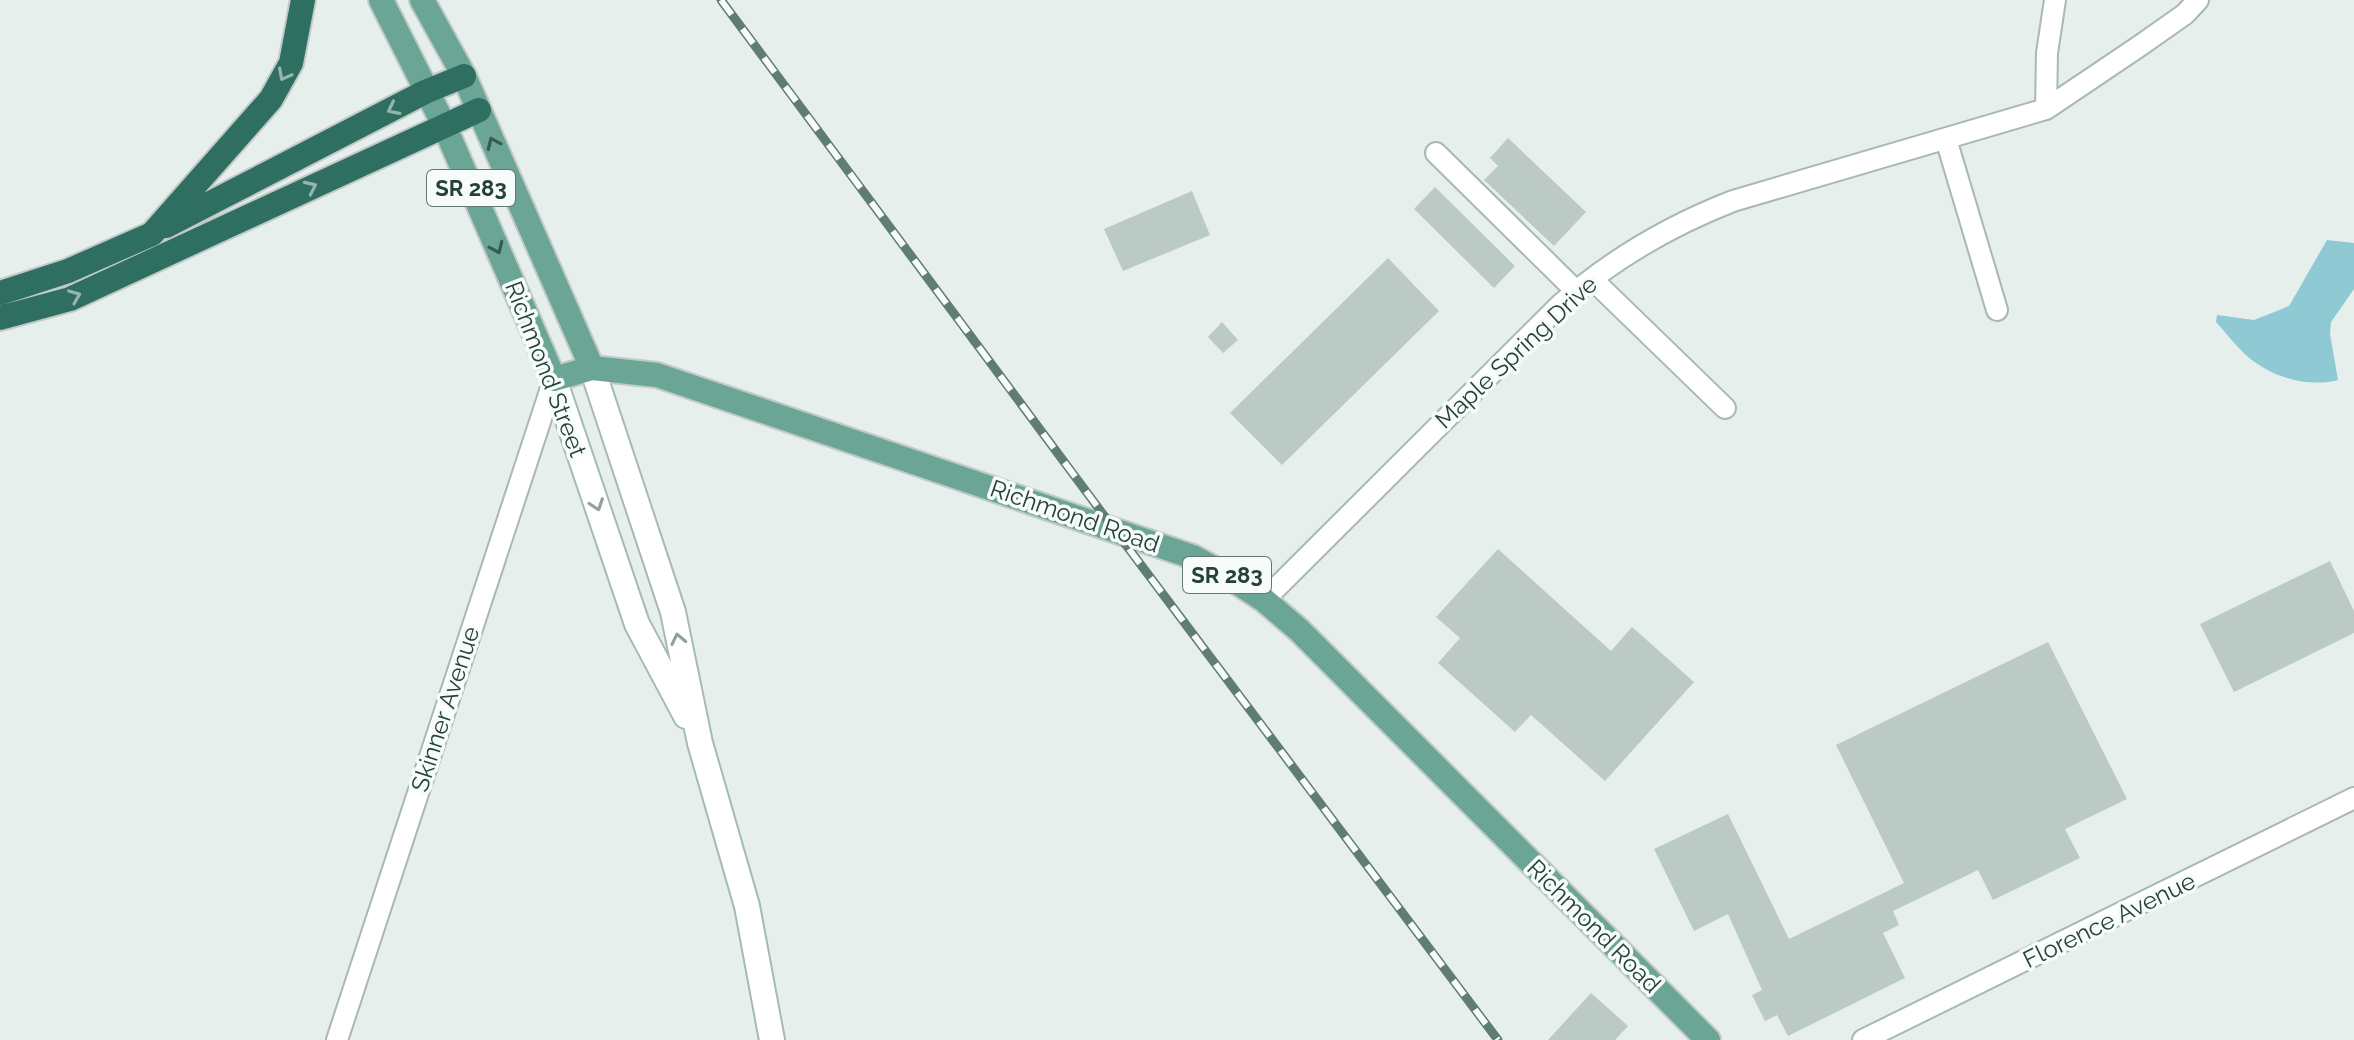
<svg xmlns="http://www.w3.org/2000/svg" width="2354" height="1040" font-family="Raleway,sans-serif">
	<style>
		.water { fill: #8ec9d4 }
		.building { fill: #bbcac4 }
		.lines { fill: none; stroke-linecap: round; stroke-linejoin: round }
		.minor-casing { stroke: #a8b8b2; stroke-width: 24 }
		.secondary-casing { stroke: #a4bbb3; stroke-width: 28 }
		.primary-casing { stroke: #c2cac8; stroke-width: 28 }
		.motorway-casing { stroke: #c2cac8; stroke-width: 28 }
		.minor { stroke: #fff; stroke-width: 20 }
		.secondary { stroke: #fff; stroke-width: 24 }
		.primary { stroke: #6aa596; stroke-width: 24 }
		.motorway { stroke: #2f6f62; stroke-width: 24 }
		.rail-casing { stroke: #5f7d75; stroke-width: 9 }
		.rail { stroke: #f7fbf9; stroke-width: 6; stroke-dasharray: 18; stroke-linecap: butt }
		.oneway { stroke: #93b5ae }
		.oneway2 { stroke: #365b51 }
		.oneway3 { stroke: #92a09c }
		.labels { text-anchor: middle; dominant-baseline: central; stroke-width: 7; stroke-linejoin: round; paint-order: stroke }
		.shield { fill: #f7fbf9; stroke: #637a73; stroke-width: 2 }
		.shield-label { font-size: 22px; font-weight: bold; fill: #24423a }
		.street-label { font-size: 24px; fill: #24423a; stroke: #f7fbf9 }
	</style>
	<rect width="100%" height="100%" fill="#e6efeb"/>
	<!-- water -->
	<path class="water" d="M2327,240L2354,243V289L2331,322L2330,334L2338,380C2307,388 2271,377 2247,356C2236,346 2226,333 2216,322L2217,315L2254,320L2289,306Z"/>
	<!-- building -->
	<path class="building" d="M1508,138L1586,212L1554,246L1484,180L1498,166L1490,158Z
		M1435,187L1515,266L1494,288L1414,209Z
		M1192,191L1210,235L1123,271L1104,229Z
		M1388,258L1439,311L1282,465L1230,413Z
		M1222,322L1238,340L1223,353L1208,337Z
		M1498,549L1611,651L1632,627L1694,682L1605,781L1531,715L1515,732L1438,663L1460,638L1436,617Z
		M2330,561L2354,611V633L2234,692L2200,624Z
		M2048,642L2127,799L2065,829L2080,858L1993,900L1978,870L1893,911L1899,925L1883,933L1905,978L1788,1036L1777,1015L1765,1021L1752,995L1762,990L1728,914L1694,931L1654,849L1728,814L1789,939L1904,883L1836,745Z
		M1591,993L1628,1026L1615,1040H1548Z"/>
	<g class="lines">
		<defs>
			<path id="minor" d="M2046,109L2047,53L2055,0
				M1946,139L1997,310
				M1436,153L1576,291
				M1592,279L1725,408
				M1264,600L1560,305C1612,259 1669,226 1733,201L2046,109L2141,45L2185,14L2198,0
				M337,1040L554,379
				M1863,1040L2354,798"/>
			<path id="secondary" d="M592,368L673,612L700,743L747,906L772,1040
				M554,379L637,624L686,716"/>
			<path id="primary" d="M381,0L444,125L554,379L592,368L657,375L1193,557L1226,575L1264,600L1299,630L1708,1040
				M422,0L464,76L592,368"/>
			<path id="motorway" d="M166,226L425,92L464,76
				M0,293L68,271L152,234L271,99L291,63L303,0
				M0,318L70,299L479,110"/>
		</defs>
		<!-- minor casing -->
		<use href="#minor" class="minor-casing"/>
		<!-- secondary casing -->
		<use href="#secondary" class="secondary-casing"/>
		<!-- primary casing -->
		<use href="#primary" class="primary-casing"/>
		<!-- motorway casing -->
		<use href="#motorway" class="motorway-casing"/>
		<!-- minor -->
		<use href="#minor" class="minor"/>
		<!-- secondary -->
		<use href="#secondary" class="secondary"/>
		<!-- primary -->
		<use href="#primary" class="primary"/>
		<!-- motorway -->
		<use href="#motorway" class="motorway"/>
		<defs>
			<path id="rail" d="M721,0L1114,529L1498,1040"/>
		</defs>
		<!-- rail casing -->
		<use href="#rail" class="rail-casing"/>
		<!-- rail -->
		<use href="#rail" class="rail"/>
	</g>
	<!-- one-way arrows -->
	<defs><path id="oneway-chevron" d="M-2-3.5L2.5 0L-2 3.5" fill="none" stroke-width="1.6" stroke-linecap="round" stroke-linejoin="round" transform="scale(2)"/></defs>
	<g class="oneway">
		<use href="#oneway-chevron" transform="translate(284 75) rotate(118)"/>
		<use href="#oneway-chevron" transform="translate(393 109) rotate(153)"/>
		<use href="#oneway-chevron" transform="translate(311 187) rotate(-25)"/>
		<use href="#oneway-chevron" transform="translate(75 296) rotate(-22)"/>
	</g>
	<g class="oneway2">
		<use href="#oneway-chevron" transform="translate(493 143) rotate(-114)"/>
		<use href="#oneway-chevron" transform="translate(497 248) rotate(66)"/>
	</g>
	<g class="oneway3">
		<use href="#oneway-chevron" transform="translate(597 505) rotate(71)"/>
		<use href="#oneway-chevron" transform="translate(678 639) rotate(-102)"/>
	</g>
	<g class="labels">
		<!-- shield labels -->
		<g class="shield">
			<rect x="427" y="170" width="88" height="36" rx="6"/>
			<rect x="1183" y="557" width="88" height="36" rx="6"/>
		</g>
		<g class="shield-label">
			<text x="471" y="188">SR 283</text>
			<text x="1227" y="575">SR 283</text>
		</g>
		<!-- street labels -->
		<g class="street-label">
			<text transform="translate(1516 352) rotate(-43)">Maple Spring Drive</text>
			<text transform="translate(546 369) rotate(69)">Richmond Street</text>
			<text transform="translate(1075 516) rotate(19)">Richmond Road</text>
			<text transform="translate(445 709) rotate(-72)">Skinner Avenue</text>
			<text transform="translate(2109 920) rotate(-26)">Florence Avenue</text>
			<text transform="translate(1594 926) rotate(45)">Richmond Road</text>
		</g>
	</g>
</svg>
